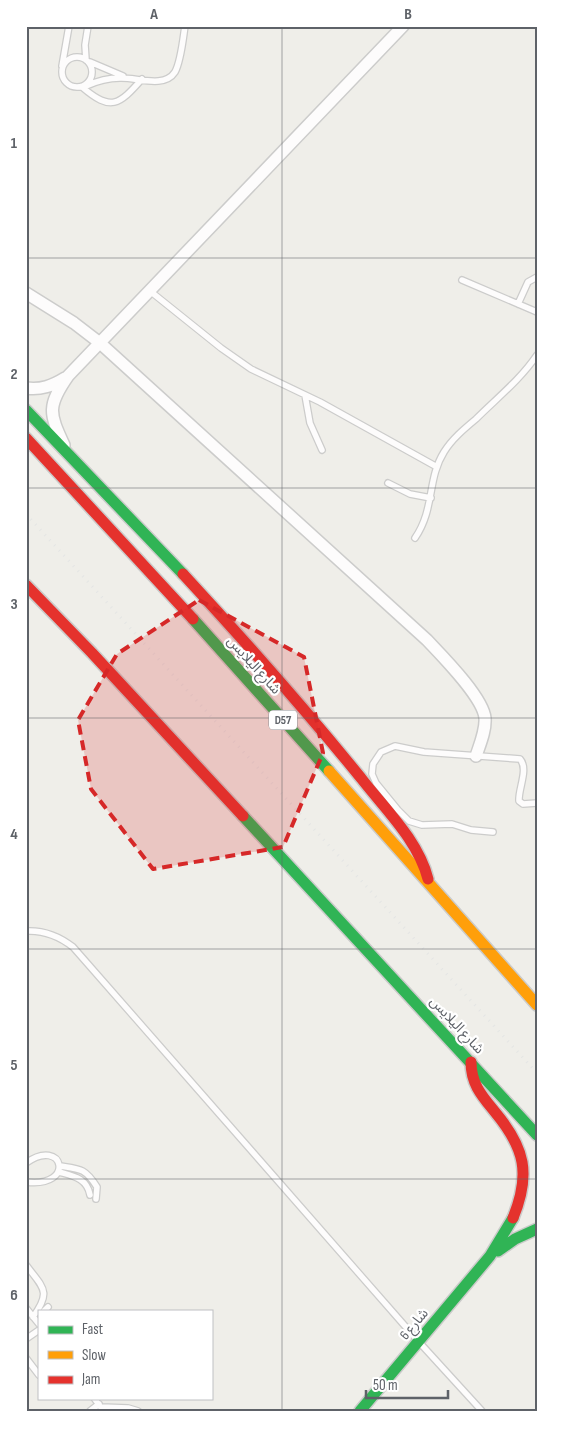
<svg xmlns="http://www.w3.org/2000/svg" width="563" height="1437" font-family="'Sofia Sans Condensed','Noto Sans Arabic',sans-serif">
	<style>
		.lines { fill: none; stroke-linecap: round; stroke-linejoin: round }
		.lane-casing { stroke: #cccccb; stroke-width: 8 }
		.street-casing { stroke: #cccccb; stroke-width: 14 }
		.fast-casing { stroke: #cbcbca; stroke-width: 14 }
		.slow-casing { stroke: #cbcbca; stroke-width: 14 }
		.jam-casing { stroke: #cbcbca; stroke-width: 14 }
		.lane { stroke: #fdfcfc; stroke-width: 5.5 }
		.street { stroke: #fdfcfc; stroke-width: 11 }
		.fast { stroke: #30b455; stroke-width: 11 }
		.slow { stroke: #ff9f0a; stroke-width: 11 }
		.jam { stroke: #e5322d; stroke-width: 11 }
		.rail { stroke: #e4e5e4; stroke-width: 3; stroke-dasharray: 1 6; stroke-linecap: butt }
		.marked { fill: #d62828; fill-opacity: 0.2; stroke: #d62828; stroke-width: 4; stroke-dasharray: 10 6; stroke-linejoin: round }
		.grid { fill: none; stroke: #5e6268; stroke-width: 1; stroke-opacity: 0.55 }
		.labels { text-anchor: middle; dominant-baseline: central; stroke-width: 4.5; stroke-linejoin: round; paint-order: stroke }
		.shield { fill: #fff; stroke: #8e9195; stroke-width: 1 }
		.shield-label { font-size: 12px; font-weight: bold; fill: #5e6268 }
		.street-label { font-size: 14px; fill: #5e6268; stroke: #fff }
		.neatline { fill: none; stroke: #5e6268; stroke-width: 2 }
		.grid-label { font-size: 16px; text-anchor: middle; font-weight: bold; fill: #5e6268 }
	</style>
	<rect width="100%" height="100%" fill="#efeee9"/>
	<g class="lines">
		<defs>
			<path id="lane" d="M62 72a15 15 0 1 1 30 0a15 15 0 1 1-30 0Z
				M86,60L85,45L88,26
				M90,62L123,76
				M62,66L69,26
				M86,86C97,81 108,78 120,78C136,77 164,89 175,72C181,61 183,39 185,26
				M82,87C111,112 119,105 142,79
				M462,280L537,312
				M150,291L221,348L251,369L320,402L437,467
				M518,304L528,282L537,277
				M305,395L310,423L322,450
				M388,483L410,494L431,498
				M415,538C435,509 427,479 444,452C452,439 464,429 476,419C497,398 520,380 537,355
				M493,832L471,830L452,824L422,825L409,821L398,810L376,783L372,774L373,764L381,752L395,746L424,752L520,759C529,769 518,789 519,801L523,804L537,803
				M26,931C44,930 59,936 73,947L419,1342L482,1411
				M26,1163C63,1136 77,1188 26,1182
				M60,1166C80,1169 85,1168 97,1187L96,1199
				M59,1172C73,1176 87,1178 90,1195
				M26,1265C43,1288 52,1291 33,1317
				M26,1308L39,1324
				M44,1311L48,1307
				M26,1339L39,1330
				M26,1358L39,1375
				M94,1398L102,1409
				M101,1407L128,1408L138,1411
				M90,1411L99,1404"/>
			<path id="street" d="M26,293L74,323L100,343L427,640C442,656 483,697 485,718C486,730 480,744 476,756
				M26,388C41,390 52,386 65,378
				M64,445C49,413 47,406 68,376L403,26"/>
			<path id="fast" d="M26,410L183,574
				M193,619L329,771
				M243,816L537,1135
				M498,1251L515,1239L537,1229
				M360,1411L490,1256L513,1218"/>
			<path id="slow" d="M329,771L537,1005"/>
			<path id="jam" d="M26,438L193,619
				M183,574C244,640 304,708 361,778C385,809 418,840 428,879
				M26,585L92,653L243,816
				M471,1062C471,1084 482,1096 495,1112C525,1148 531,1174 513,1218"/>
		</defs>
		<!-- lane casing -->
		<use href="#lane" class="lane-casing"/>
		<!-- street casing -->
		<use href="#street" class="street-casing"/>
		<!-- fast casing -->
		<use href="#fast" class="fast-casing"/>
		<!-- slow casing -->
		<use href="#slow" class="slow-casing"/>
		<!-- jam casing -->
		<use href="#jam" class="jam-casing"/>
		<!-- lane -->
		<use href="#lane" class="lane"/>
		<!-- street -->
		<use href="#street" class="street"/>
		<!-- fast -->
		<use href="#fast" class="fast"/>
		<!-- slow -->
		<use href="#slow" class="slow"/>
		<!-- jam -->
		<use href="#jam" class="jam"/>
		<!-- rail -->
		<path class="rail" d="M26,514L537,1073"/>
	</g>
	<!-- marked area -->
	<path class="marked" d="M199,600L304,657L323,753L283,847L153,869L91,789L78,720L117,654Z"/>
	<!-- grid -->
	<path class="grid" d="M282,26V1411M26,258H537M26,488H537M26,718H537M26,949H537M26,1179H537"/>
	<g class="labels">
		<!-- shield labels -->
		<rect class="shield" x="269" y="710.5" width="28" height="19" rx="4"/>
		<g class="shield-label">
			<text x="283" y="720">D57</text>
		</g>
		<!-- street labels -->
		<g class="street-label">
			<text transform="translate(254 665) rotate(48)">شارع اليلايس</text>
			<text transform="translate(457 1025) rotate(47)">شارع اليلايس</text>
			<text transform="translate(414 1324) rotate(-50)">شارع 6</text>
		</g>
	</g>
	<!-- border -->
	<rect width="563" height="1437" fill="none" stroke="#ffffff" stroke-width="55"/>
	<!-- legend -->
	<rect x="38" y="1310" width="175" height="90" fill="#ffffff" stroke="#bfc0c3"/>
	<rect x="48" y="1326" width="25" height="8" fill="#30b455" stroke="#bfc0c3"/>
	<text x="82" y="1334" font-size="15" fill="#5e6268">Fast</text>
	<rect x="48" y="1351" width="25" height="8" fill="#ff9f0a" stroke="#bfc0c3"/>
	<text x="82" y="1360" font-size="15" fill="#5e6268">Slow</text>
	<rect x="48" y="1376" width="25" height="8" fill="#e5322d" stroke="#bfc0c3"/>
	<text x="82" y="1384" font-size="15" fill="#5e6268">Jam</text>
	<!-- scale -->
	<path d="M366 1390v8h82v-8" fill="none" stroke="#5e6268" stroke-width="2.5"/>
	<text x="373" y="1390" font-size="15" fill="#5e6268" stroke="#ffffff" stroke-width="4" paint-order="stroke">50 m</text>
	<rect x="28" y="28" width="508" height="1382" class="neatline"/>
	<g class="grid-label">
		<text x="154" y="19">A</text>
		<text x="408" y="19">B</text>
		<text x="14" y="148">1</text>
		<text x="14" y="379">2</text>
		<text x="14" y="609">3</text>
		<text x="14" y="839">4</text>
		<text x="14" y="1070">5</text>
		<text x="14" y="1300">6</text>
	</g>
</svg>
